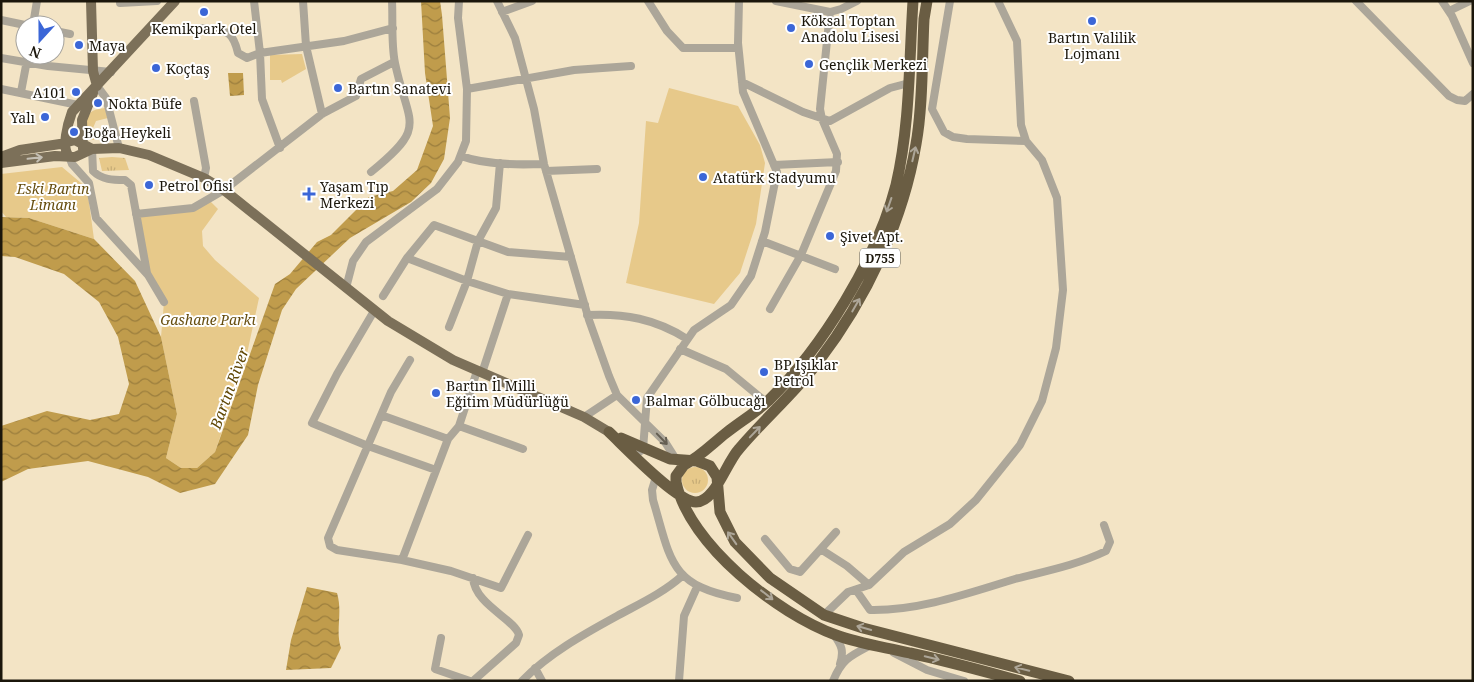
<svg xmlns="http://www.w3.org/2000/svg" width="1474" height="682" font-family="'Noto Serif',serif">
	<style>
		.grass { fill: url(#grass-tufts) }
		.green { fill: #e7c98a }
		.water { fill: url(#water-waves) }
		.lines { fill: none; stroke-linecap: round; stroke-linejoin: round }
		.minor { stroke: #aca699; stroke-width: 8 }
		.major { stroke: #7c7059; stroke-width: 10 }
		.highway { stroke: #6a5d43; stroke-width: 11 }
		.oneway { stroke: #ada698 }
		.oneway2 { stroke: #c4bfb4 }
		.oneway3 { stroke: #645e52 }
		.poi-dot { fill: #3b66d7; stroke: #fff; stroke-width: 2 }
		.labels { text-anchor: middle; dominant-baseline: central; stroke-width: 4; stroke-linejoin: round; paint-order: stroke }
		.shield { fill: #fff; stroke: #5f5c54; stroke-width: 1 }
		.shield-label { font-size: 12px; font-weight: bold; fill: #1b160b }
		.poi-label { font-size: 14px; fill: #1b160b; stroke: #fff; text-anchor: start }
		.park-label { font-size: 14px; font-style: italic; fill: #664d0e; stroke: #fff }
		.water-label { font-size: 15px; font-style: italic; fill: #604704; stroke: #fff }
	</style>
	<defs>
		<pattern id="grass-tufts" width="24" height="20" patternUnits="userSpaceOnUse" patternTransform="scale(1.25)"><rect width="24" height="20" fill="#e7c98a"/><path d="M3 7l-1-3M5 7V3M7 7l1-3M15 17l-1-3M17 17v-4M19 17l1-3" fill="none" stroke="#c6ac76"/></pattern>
		<pattern id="water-waves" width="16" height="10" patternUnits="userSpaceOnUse" patternTransform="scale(1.25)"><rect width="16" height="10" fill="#c09c4c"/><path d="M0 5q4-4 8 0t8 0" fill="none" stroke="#9b7e3d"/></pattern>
	</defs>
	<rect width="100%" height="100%" fill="#f3e4c5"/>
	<!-- grass -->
	<path class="grass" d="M105,108L108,118L96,121L93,128L94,140L90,139C85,120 83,110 105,108Z
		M112,157L125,158L129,170L102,171L99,158Z
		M682 480a13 13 0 1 1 26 0a13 13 0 1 1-26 0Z"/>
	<!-- green -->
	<path class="green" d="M302,54L306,69L282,83L281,80H270V55Z
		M669,88L738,106L760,145L765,163L756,224L740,273L714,304L626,283L639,223L646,121L658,123Z
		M62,167L87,188L94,239L29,218L6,217L1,211V174Z
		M208,199L218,209L202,231L203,246L215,260L259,298L245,363L215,452L197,468H181L166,458L177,414L161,337L164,302L148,275L136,214L193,208Z"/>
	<!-- water -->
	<path class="water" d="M421,1H440L442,15L450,118L444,159L431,183L411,202L350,238L296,289L282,310L258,385L248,435L215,484L180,493L148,477L88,461L28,469L1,482V426L47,411L90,420L119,414L129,384L118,337L99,302L64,274L15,257L1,256V217L29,218L94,239L135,281L161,337L177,414L166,458L181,468H197L215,452L275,284L290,274L317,242L331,235L369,197L393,191L417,170L433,126L425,73Z
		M228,73H243L244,95L230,96Z
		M307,587L337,593C343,613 335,631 341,648L331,668L286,670L291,640Z"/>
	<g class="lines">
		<!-- minor -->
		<path class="minor" d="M303,1L306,46L322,114
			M497,1L515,38L534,109L544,164L589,320L609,376L617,395L665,442L677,461
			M648,1L667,31L683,48H738
			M776,1L830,12L841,9L857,1
			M950,1L932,109L944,132L953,137L967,139L1026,141
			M1356,1L1449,96L1457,100L1465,101L1473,94
			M1442,1L1452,16L1473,63
			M120,3L157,1
			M1449,11L1470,1
			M502,12L532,1
			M1,20L25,25
			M33,25L37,1
			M201,28C225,31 232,28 238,53L247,58L260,53L254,1
			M55,31L70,34
			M1,58L48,66L111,72
			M742,82L803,112L830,121L890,88L909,83
			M97,86L106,98L119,148
			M1,89L78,105L82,103
			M467,89L574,70L631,66
			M21,92L28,55
			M194,101L206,168L204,178
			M280,148L262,99L260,53L344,41L393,28
			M92,149L93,171C102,180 113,180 125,180L131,185L147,273
			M69,156L72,164L89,183L96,218L148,275L164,302
			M461,156C486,165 517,165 544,164
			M774,165L838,162
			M546,171L597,169
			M371,172C429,125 408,126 395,63C391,44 393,21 392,1
			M136,214L193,208L224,190L322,114L356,96L361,79L394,62
			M762,241L835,269
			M407,258L467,281L508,294L585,305
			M346,288L353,261L366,242L437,189L458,162L466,141L467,89L458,18L459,1
			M383,296L407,258L434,225L508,252L571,257
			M770,309L801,255L836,171L837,154L822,119L820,109L830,12
			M374,311L337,374L312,423L368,446L436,470
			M587,315C624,313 656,319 687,339
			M449,327L467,281L478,241L496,208L500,163
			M680,349L726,369L766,402
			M482,373L508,294
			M381,415L448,439L459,426L477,371
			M584,417L617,395
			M459,426L523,449
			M448,439L402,560L451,571L501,588L528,535
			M631,452L637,454L643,449L647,398L694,330L731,305L751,276L765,232L777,172L743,92L738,43L739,1
			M656,477L652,490L653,500C671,560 669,585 737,598
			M765,539L790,569L800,572L836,532
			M822,550L847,566L869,585
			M402,560L337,550L330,546L328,538L391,392L410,360
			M856,590L870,610C919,611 969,593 1015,579C1046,571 1077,565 1106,551L1110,542L1104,525
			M824,615L848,592L869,585L904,552L950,524L976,500L1020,445L1042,401L1056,348L1063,290L1057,198L1042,160L1026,141L1021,125L1017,41L998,1
			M834,635C842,646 844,651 840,664
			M441,638L435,669L470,681
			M894,653L927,670L964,681
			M535,668L542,681
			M473,681L516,643L519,635C515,619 475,605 473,578
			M522,681C548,654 584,634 617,616C639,604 663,593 682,576
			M679,681L684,616L697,587
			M833,681C842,659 850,656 871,645"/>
		<!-- major -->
		<path class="major" d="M91,1L93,71L97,86
			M83,149L82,120L93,93
			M69,156C61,148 68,123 72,112L175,1
			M1,157L20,150L60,144L75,140L92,149L119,148L149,155L204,178L224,190L388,321L453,360L584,417L609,432
			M1,163L55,156L75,157L92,149"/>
		<!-- highway -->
		<path class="highway" d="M913,1C909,63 910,125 896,185C877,259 822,348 768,401C755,413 740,422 726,433C712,444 700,457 684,465L676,476V482C689,545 778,614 836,635C860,644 885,647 910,653C947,661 983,671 1020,681
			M609,432C624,446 677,502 696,502C715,502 726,463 739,449C764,419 795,393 818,362C866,299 903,222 916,144C923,106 922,58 924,19L927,1
			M621,438L670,459L697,461L710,466L717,477L720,512L735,542L770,578L824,615L863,628L1069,681"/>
	</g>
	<!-- one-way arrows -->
	<defs><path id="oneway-shaft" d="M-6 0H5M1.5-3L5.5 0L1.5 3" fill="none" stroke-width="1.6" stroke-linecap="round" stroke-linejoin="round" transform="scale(1.25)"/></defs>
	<g class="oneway">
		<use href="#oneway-shaft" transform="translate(914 154) rotate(-77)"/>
		<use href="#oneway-shaft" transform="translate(889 205) rotate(109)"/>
		<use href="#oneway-shaft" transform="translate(856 305) rotate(-60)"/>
		<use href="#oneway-shaft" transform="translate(755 432) rotate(-46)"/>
		<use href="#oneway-shaft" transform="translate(732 538) rotate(-125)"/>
		<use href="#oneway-shaft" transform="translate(767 595) rotate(38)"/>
		<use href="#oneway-shaft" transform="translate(864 628) rotate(-164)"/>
		<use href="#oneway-shaft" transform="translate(932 658) rotate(14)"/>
		<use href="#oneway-shaft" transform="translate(1022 669) rotate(-166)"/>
	</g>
	<use class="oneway2" href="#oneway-shaft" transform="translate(35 158) rotate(-6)"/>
	<use class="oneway3" href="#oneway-shaft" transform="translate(662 439) rotate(46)"/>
	<!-- markers -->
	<g class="poi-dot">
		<circle cx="204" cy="12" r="5"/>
		<circle cx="1092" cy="21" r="5"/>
		<circle cx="791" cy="28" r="5"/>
		<circle cx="79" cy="45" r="5"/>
		<circle cx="809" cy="64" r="5"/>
		<circle cx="156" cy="68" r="5"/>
		<circle cx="338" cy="88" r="5"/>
		<circle cx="76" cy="92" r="5"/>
		<circle cx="98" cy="103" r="5"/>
		<circle cx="45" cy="117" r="5"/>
		<circle cx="74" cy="132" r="5"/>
		<circle cx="703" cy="177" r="5"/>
		<circle cx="149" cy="185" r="5"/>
		<path d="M306.5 186.5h5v5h5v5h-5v5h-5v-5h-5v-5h5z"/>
		<circle cx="830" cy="236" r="5"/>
		<circle cx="764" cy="372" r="5"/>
		<circle cx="436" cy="393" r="5"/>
		<circle cx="636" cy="400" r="5"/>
	</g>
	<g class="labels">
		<!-- shield labels -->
		<rect class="shield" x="860" y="248.5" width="40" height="19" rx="4"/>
		<g class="shield-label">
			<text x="880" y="258">D755</text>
		</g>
		<!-- poi labels -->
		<g class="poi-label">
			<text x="801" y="20">Köksal Toptan<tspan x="801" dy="16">Anadolu Lisesi</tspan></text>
			<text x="204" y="28" text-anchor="middle">Kemikpark Otel</text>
			<text x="1092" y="37" text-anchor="middle">Bartın Valilik<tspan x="1092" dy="16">Lojmanı</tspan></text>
			<text x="89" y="45">Maya</text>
			<text x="819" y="64">Gençlik Merkezi</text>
			<text x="166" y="68">Koçtaş</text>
			<text x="348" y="88">Bartın Sanatevi</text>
			<text x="66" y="92" text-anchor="end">A101</text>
			<text x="108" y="103">Nokta Büfe</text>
			<text x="35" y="117" text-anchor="end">Yalı</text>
			<text x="84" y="132">Boğa Heykeli</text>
			<text x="713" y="177">Atatürk Stadyumu</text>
			<text x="159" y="185">Petrol Ofisi</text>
			<text x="320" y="186">Yaşam Tıp<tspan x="320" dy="16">Merkezi</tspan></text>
			<text x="840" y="236">Şivet Apt.</text>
			<text x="774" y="364">BP Işıklar<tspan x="774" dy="16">Petrol</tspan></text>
			<text x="446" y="385">Bartın İl Milli<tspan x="446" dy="16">Eğitim Müdürlüğü</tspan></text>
			<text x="646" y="400">Balmar Gölbucağı</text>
		</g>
		<!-- park labels -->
		<g class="park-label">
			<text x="53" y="188">Eski Bartın<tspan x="53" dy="16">Limanı</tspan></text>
			<text x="208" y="319">Gashane Parkı</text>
		</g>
		<!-- water labels -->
		<g class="water-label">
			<text transform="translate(229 388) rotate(-70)">Bartın River</text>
		</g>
	</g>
	<!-- border -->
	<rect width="1474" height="682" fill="none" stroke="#1b160b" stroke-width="5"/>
	<!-- north arrow -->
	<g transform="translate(40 40) rotate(201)"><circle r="24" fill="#ffffff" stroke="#a4a29d"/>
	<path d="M0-4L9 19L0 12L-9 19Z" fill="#3b66d7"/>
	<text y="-8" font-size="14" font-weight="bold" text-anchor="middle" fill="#1b160b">N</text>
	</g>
</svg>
